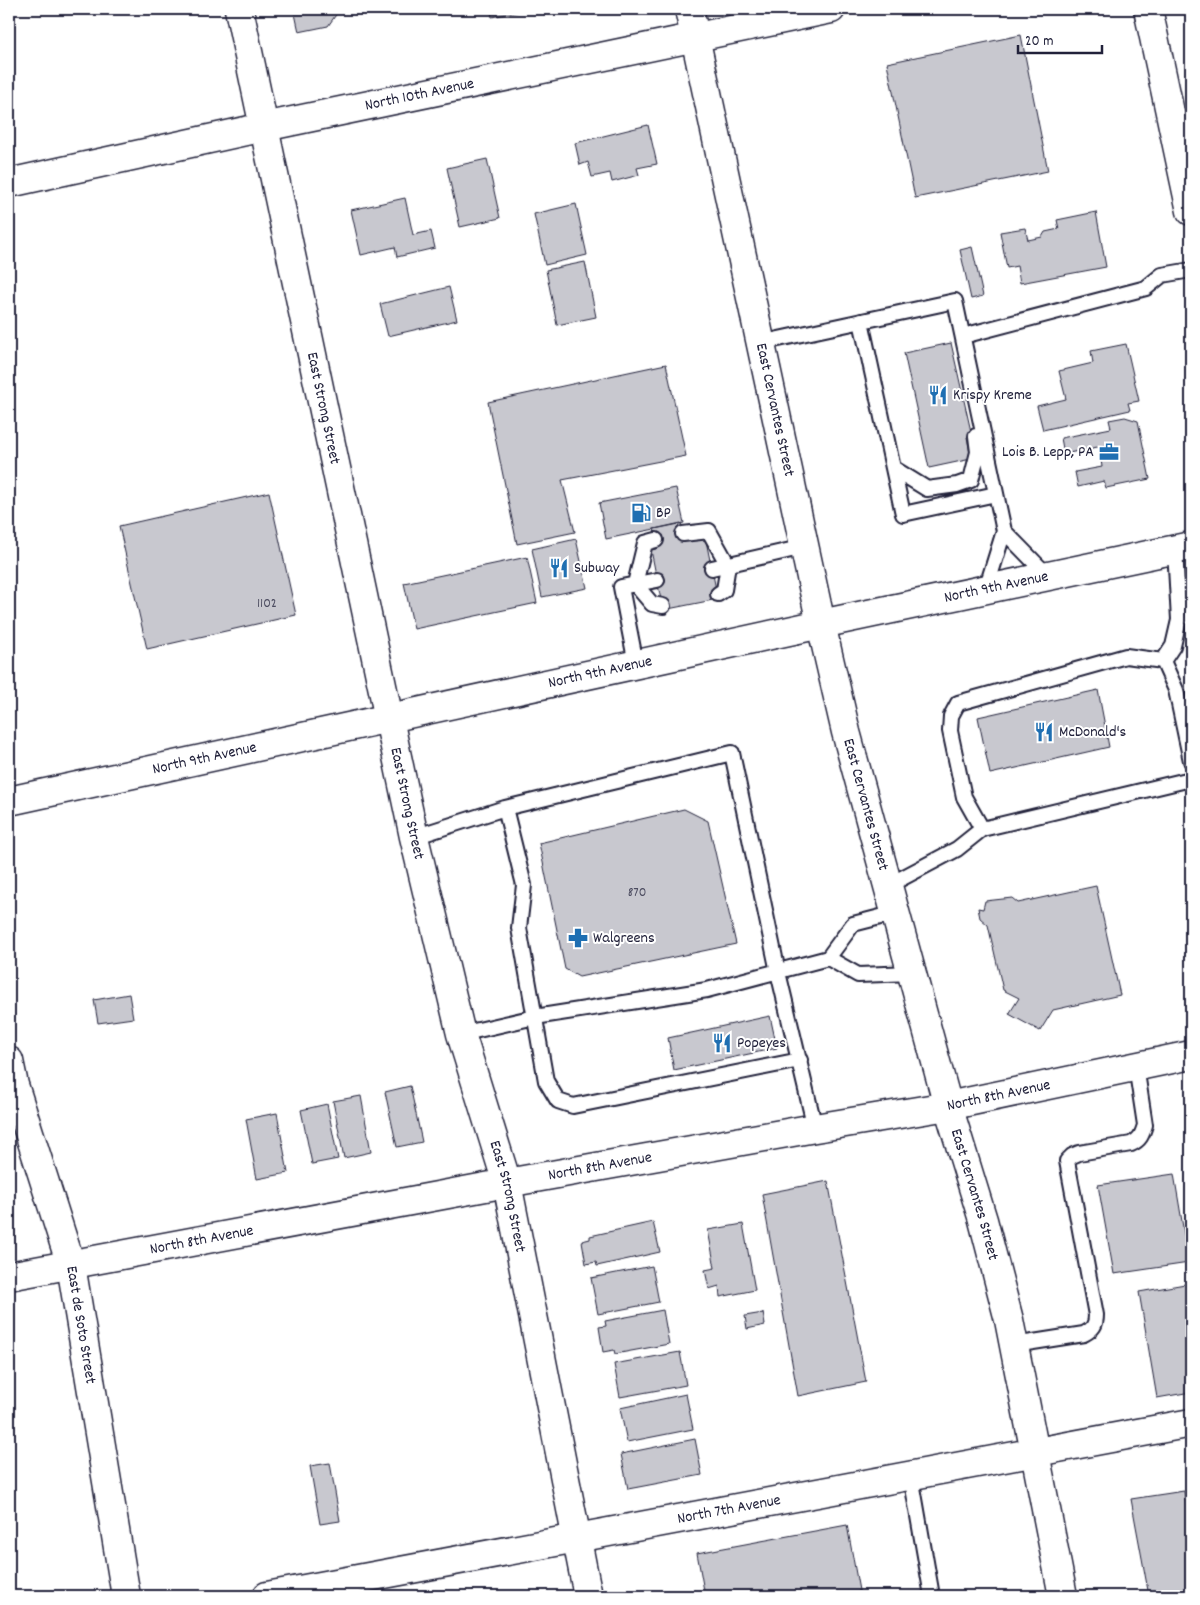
<svg xmlns="http://www.w3.org/2000/svg" width="1200" height="1605" font-family="Dekko,sans-serif">
	<style>
		.building { fill: #c8c8cf; stroke: #22223b }
		.lines { fill: none; stroke-linecap: round; stroke-linejoin: round }
		.service-casing { stroke: #22223b; stroke-width: 18 }
		.minor-casing { stroke: #22223b; stroke-width: 31 }
		.secondary-casing { stroke: #22223b; stroke-width: 31 }
		.primary-casing { stroke: #22223b; stroke-width: 31 }
		.service { stroke: #fff; stroke-width: 14 }
		.minor { stroke: #fff; stroke-width: 28 }
		.secondary { stroke: #fff; stroke-width: 28 }
		.primary { stroke: #fff; stroke-width: 28 }
		.labels { text-anchor: middle; dominant-baseline: central; stroke-width: 4; stroke-linejoin: round; paint-order: stroke }
		.number-label { font-size: 14px; fill: #4c4c60 }
		.street-label { font-size: 16px; fill: #22223b; stroke: #fff }
		.poi-label { font-size: 16px; fill: #22223b; stroke: #fff; text-anchor: start }
	</style>
	<rect width="100%" height="100%" fill="#fff"/>
	<filter id="ink" filterUnits="userSpaceOnUse"><feTurbulence type="fractalNoise" baseFrequency=".02" numOctaves="2"/><feDisplacementMap in="SourceGraphic" scale="10" xChannelSelector="R" yChannelSelector="G"/><feConvolveMatrix kernelMatrix="1 2 1 2 8 2 1 2 1" color-interpolation-filters="sRGB"/></filter>
	<g filter="url(#ink)">
		<!-- building -->
		<path class="building" d="M294,9H340L328,26L299,32Z
			M490,9H530L492,17Z
			M1021,35L1048,171L915,198L887,63Z
			M648,125L657,164L637,168L639,175L612,182L610,173L592,177L588,162L580,165L575,143Z
			M487,159L500,218L460,227L447,168Z
			M405,198L413,235L431,231L435,248L397,257L395,247L361,255L351,210Z
			M576,204L587,255L545,265L534,214Z
			M1096,212L1106,267L1020,283L1017,266L1007,268L1000,232L1025,228L1028,240L1042,237L1045,232L1059,229L1057,220Z
			M972,247L983,296L971,299L960,250Z
			M585,262L596,317L557,325L546,270Z
			M449,287L457,320L388,336L380,304Z
			M951,343L972,436L967,437L971,459L929,468L904,353Z
			M1126,344L1139,401L1128,403L1130,410L1043,430L1037,406L1066,399L1059,371L1093,363L1091,351Z
			M666,364L686,456L562,480L575,532L517,544L488,402Z
			M1125,417L1138,421L1150,479L1106,488L1104,481L1078,487L1075,472L1102,467L1101,460L1110,458L1107,445L1064,454L1061,438L1111,428L1109,420Z
			M676,488L684,523L606,539L599,503Z
			M269,492L296,615L147,649L119,526Z
			M681,523L685,541L705,536L718,599L663,610L651,550L658,548L654,529Z
			M576,539L587,588L542,597L532,549Z
			M527,557L537,603L414,629L404,583Z
			M1098,690L1109,747L990,774L978,717Z
			M684,809L708,821L736,944L579,977L565,969L539,843Z
			M1096,886L1120,995L1053,1010L1040,1031L1009,1014L1019,998L1003,990L988,925L980,918L978,908L983,909L985,901L1012,898L1018,903Z
			M129,994L133,1018L98,1023L94,1000Z
			M770,1016L777,1048L674,1070L668,1038Z
			M410,1086L422,1142L397,1147L385,1092Z
			M361,1096L371,1152L344,1158L333,1101Z
			M327,1104L338,1159L312,1164L301,1110Z
			M277,1113L288,1173L257,1179L246,1119Z
			M1174,1174L1189,1263L1114,1274L1098,1185Z
			M828,1181L866,1382L798,1396L762,1194Z
			M653,1222L660,1252L597,1266L596,1262L586,1264L582,1241L590,1239V1236Z
			M743,1224L755,1290L720,1297L719,1286L709,1289L705,1270L715,1268L708,1230Z
			M652,1266L659,1302L598,1314L591,1278Z
			M1191,1283V1392L1157,1398L1139,1292Z
			M663,1310L669,1344L615,1354L614,1350L603,1352L599,1327L606,1326L605,1321Z
			M763,1313L765,1325L747,1329L745,1316Z
			M680,1352L686,1385L620,1397L614,1364Z
			M686,1394L693,1429L627,1442L620,1408Z
			M695,1439L702,1475L628,1489L621,1454Z
			M330,1463L340,1521L320,1524L310,1466Z
			M1184,1491L1191,1534V1592L1165,1596H1149L1131,1499Z
			M847,1525L860,1596H705L697,1553Z"/>
		<g class="lines">
			<defs>
				<path id="service" d="M861,321L903,514L996,494
					M963,336L1146,288L1162,275L1191,270
					M760,343L955,301L1004,531L986,589
					M893,468L927,489L957,485L971,480L978,452L976,436
					M1004,531L1048,576
					M683,534L709,531L728,565L724,590L718,594
					M656,540L645,543L635,584L652,604L663,606
					M712,568L804,547
					M1163,661L1173,646L1179,620L1175,549
					M636,664L621,587L657,580
					M505,808L524,885L519,928L546,1081L558,1101L573,1106L800,1060
					M982,829L964,797L950,731L951,716L958,703L1126,656L1163,661L1176,690L1191,761
					M414,837L505,808L732,753L778,972L815,1128
					M889,885L957,849L982,829L1191,779
					M828,958L858,975L913,973
					M461,1034L535,1017L707,990L828,958L853,924L896,913
					M1014,1345L1084,1334C1093,1329 1096,1325 1096,1315L1067,1161L1072,1156L1079,1153L1131,1144C1140,1140 1142,1135 1145,1125L1136,1066
					M911,1476L932,1596"/>
				<g id="minor">
					<path id="s1" d="M239,9L414,837L461,1034L507,1183L588,1596"/>
					<path d="M1148,9L1191,211"/>
					<path id="s2" d="M9,183L264,127L831,9"/>
					<path id="s3" d="M9,1061L14,1085L71,1265L126,1596"/>
					<path id="s4" d="M9,1276L507,1183L815,1128L948,1106L1191,1055"/>
					<path id="s5" d="M267,1596L1191,1423"/>
				</g>
				<g id="secondary">
					<path id="s6" d="M9,801L821,624"/>
				</g>
				<g id="primary">
					<path id="s7" d="M689,9L821,624L846,732L948,1106L983,1220L1009,1320L1063,1596"/>
					<path id="s8" d="M821,624L1191,546"/>
				</g>
			</defs>
			<!-- service casing -->
			<use href="#service" class="service-casing"/>
			<!-- minor casing -->
			<use href="#minor" class="minor-casing"/>
			<!-- secondary casing -->
			<use href="#secondary" class="secondary-casing"/>
			<!-- primary casing -->
			<use href="#primary" class="primary-casing"/>
			<!-- service -->
			<use href="#service" class="service"/>
			<!-- minor -->
			<use href="#minor" class="minor"/>
			<!-- secondary -->
			<use href="#secondary" class="secondary"/>
			<!-- primary -->
			<use href="#primary" class="primary"/>
		</g>
	</g>
	<!-- icons -->
	<defs>
		<symbol id="restaurant-bare" viewBox="-9 -9 18 18"><path d="M-5-6h1v4h1v-4h1v4h1v-4h1v5L-1.5 .5V6h-2V.5L-5-1ZM5-6V6H3V1.5H1.5Q1.5-4 5-6Z" fill="#1f6fb2" stroke="#fff" stroke-width="2.5" paint-order="stroke"/></symbol>
		<symbol id="office-bare" viewBox="-9 -9 18 18"><path d="M-6-3h4V-5.5h4V-3h4V5H-6ZM-1-4.5V-3h2v-1.5ZM-6 0V1H6V0Z" fill="#1f6fb2" stroke="#fff" stroke-width="2.5" paint-order="stroke"/></symbol>
		<symbol id="fuel-bare" viewBox="-9 -9 18 18"><path d="M-5.5-6h7V0h2V4h1.3V-2.5L3-4.5l.8-.8L6-3V5H2.5V1h-1V6h-7ZM-4.2-4.7v3.2H.2V-4.7Z" fill="#1f6fb2" stroke="#fff" stroke-width="2.5" paint-order="stroke"/></symbol>
		<symbol id="pharmacy-bare" viewBox="-9 -9 18 18"><path d="M-2-6h4v4h4v4h-4v4h-4v-4h-4v-4h4Z" fill="#1f6fb2" stroke="#fff" stroke-width="2.5" paint-order="stroke"/></symbol>
	</defs>
	<g fill-rule="evenodd">
		<use href="#restaurant-bare" x="924" y="381" width="28" height="28"/>
		<use href="#office-bare" x="1095" y="438" width="28" height="28"/>
		<use href="#fuel-bare" x="627" y="499" width="28" height="28"/>
		<use href="#restaurant-bare" x="545" y="554" width="28" height="28"/>
		<use href="#restaurant-bare" x="1030" y="718" width="28" height="28"/>
		<use href="#pharmacy-bare" x="564" y="924" width="28" height="28"/>
		<use href="#restaurant-bare" x="708" y="1029" width="28" height="28"/>
	</g>
	<g class="labels">
		<!-- number labels -->
		<g class="number-label">
			<text x="267" y="604">1102</text>
			<text x="637" y="893">870</text>
		</g>
		<!-- street labels -->
		<g class="street-label">
			<text stroke="none"><textPath href="#s2" startOffset="420">North 10th Avenue</textPath></text>
			<text stroke="none"><textPath href="#s1" startOffset="408">East Strong Street</textPath></text>
			<text stroke="none"><textPath href="#s7" startOffset="410">East Cervantes Street</textPath></text>
			<text stroke="none"><textPath href="#s8" startOffset="179">North 9th Avenue</textPath></text>
			<text stroke="none"><textPath href="#s6" startOffset="605">North 9th Avenue</textPath></text>
			<text stroke="none"><textPath href="#s6" startOffset="200">North 9th Avenue</textPath></text>
			<text stroke="none"><textPath href="#s1" startOffset="812">East Strong Street</textPath></text>
			<text stroke="none"><textPath href="#s7" startOffset="815">East Cervantes Street</textPath></text>
			<text stroke="none"><textPath href="#s4" startOffset="1006">North 8th Avenue</textPath></text>
			<text stroke="none"><textPath href="#s4" startOffset="601">North 8th Avenue</textPath></text>
			<text stroke="none"><textPath href="#s7" startOffset="1220">East Cervantes Street</textPath></text>
			<text stroke="none"><textPath href="#s1" startOffset="1218">East Strong Street</textPath></text>
			<text stroke="none"><textPath href="#s4" startOffset="196">North 8th Avenue</textPath></text>
			<text stroke="none"><textPath href="#s3" startOffset="274">East de Soto Street</textPath></text>
			<text stroke="none"><textPath href="#s5" startOffset="470">North 7th Avenue</textPath></text>
		</g>
		<!-- poi labels -->
		<g class="poi-label">
			<text x="953" y="395">Krispy Kreme</text>
			<text x="1094" y="452" text-anchor="end">Lois B. Lepp, PA</text>
			<text x="656" y="513">BP</text>
			<text x="574" y="568">Subway</text>
			<text x="1059" y="732">McDonald's</text>
			<text x="593" y="938">Walgreens</text>
			<text x="737" y="1043">Popeyes</text>
		</g>
	</g>
	<!-- margin -->
	<rect width="1200" height="1605" fill="none" stroke="#fff" stroke-width="30"/>
	<rect x="15" y="15" width="1170" height="1575" fill="none" stroke="#22223b" stroke-width="2" filter="url(#ink)"/>
	<!-- scale -->
	<path d="M1018 45v8h84v-8" fill="none" stroke="#22223b" stroke-width="2.5"/>
	<text x="1025" y="45" font-size="15" fill="#22223b" stroke="#ffffff" stroke-width="4" paint-order="stroke">20 m</text>
</svg>
